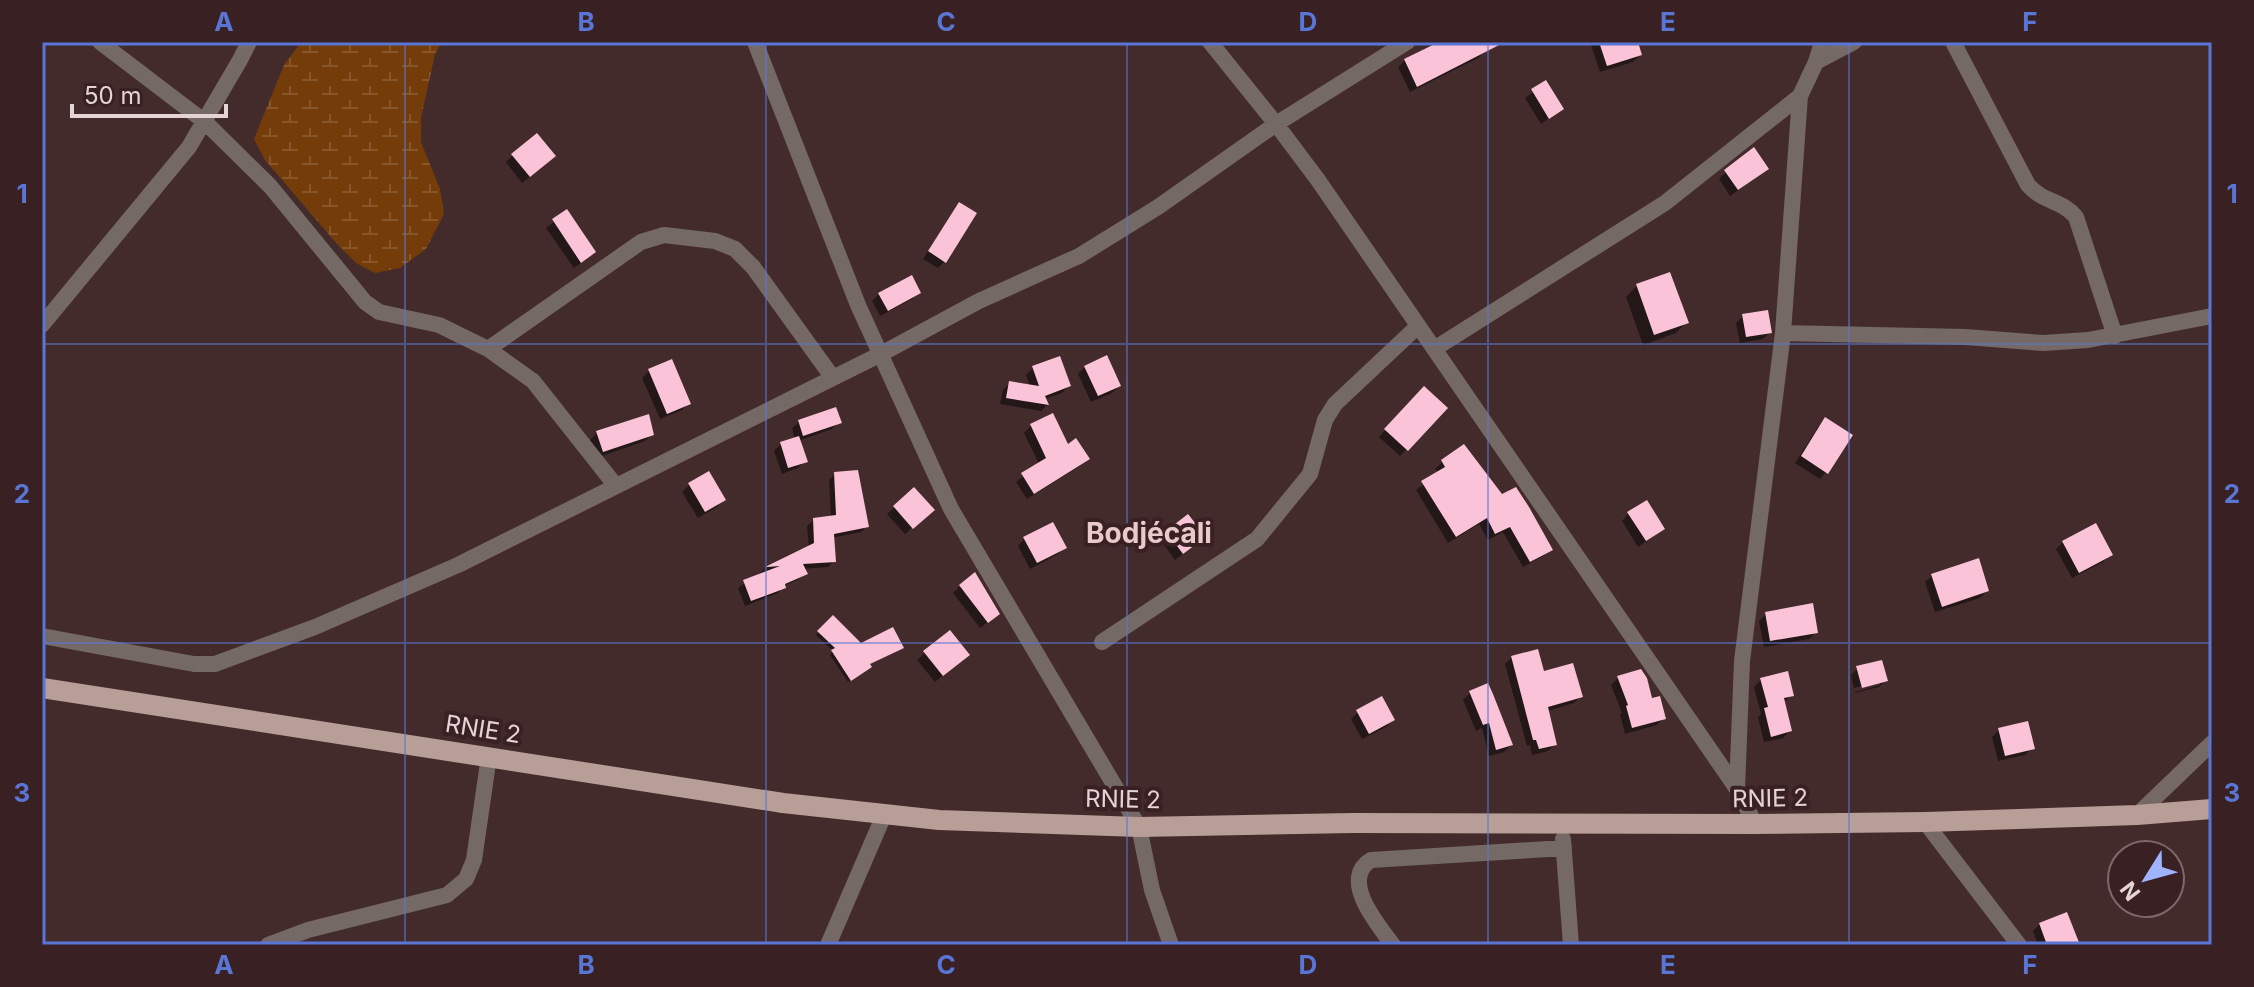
<svg xmlns="http://www.w3.org/2000/svg" width="2254" height="987" font-family="Inter,sans-serif">
	<style>
		.wetland { fill: url(#wetland-marsh) }
		.shadow { fill: #0007 }
		.building { fill: #fac3d7 }
		.lines { fill: none; stroke-linecap: round; stroke-linejoin: round }
		.minor { stroke: #756966; stroke-width: 16 }
		.tertiary { stroke: #756966; stroke-width: 16 }
		.primary { stroke: #b79e97; stroke-width: 20 }
		.grid { fill: none; stroke: #5976d7; stroke-width: 2; stroke-opacity: 0.55 }
		.labels { text-anchor: middle; dominant-baseline: central; stroke-width: 8; stroke-linejoin: round; paint-order: stroke }
		.street-label { font-size: 24px; fill: #e4d4d5; stroke: #392123 }
		.quarter-label { font-size: 28px; font-weight: bold; fill: #e9c9ca; stroke: #392123 }
		.neatline { fill: none; stroke: #5976d7; stroke-width: 3 }
		.grid-label { font-size: 26px; text-anchor: middle; font-weight: bold; fill: #5976d7 }
	</style>
	<defs>
		<pattern id="wetland-marsh" width="20" height="14" patternUnits="userSpaceOnUse" patternTransform="scale(2)"><rect width="20" height="14" fill="#733c08"/><path d="M1 5h8M5 5V1M11 12h8M15 12V8" fill="none" stroke="#87572b"/></pattern>
	</defs>
	<rect width="100%" height="100%" fill="#432b2c"/>
	<!-- wetland -->
	<path class="wetland" d="M301,42H442L435,54L421,118V142L440,189L444,214L426,249L400,268L375,273L356,263L337,244L265,160L254,139L284,65Z"/>
	<!-- shadow -->
	<path class="shadow" d="M1440,42H1480L1485,51L1478,58L1410,92L1398,67L1405,60Z
		M1594,42H1636L1640,55L1633,62L1600,72L1591,45Z
		M1546,83L1562,109L1541,124L1525,98Z
		M512,156L547,163L522,183L506,162Z
		M1726,172L1760,175L1730,196L1719,179Z
		M959,205L945,261L938,268L923,259L953,212Z
		M566,212L587,259L574,268L546,228Z
		M1669,274L1687,322L1676,333L1643,345L1626,297L1637,286Z
		M919,292L912,299L880,316L872,301L879,294Z
		M1743,316L1770,332L1763,339L1740,343L1736,323Z
		M1085,367L1119,386L1112,393L1091,402L1078,374Z
		M1033,368L1069,386L1062,393L1044,399L1047,405L1041,411L1000,404L1003,390L1010,383L1030,386L1026,375Z
		M649,371L689,403L682,410L660,419L642,378Z
		M1417,395L1445,408L1400,456L1379,437Z
		M1052,416L1067,447L1087,459L1080,466L1027,499L1016,482L1039,464L1024,433L1031,426Z
		M1825,420L1826,472L1820,479L1795,463L1818,427Z
		M799,422H839L832,429L798,441L805,461L798,468L782,474L774,451L781,444L795,439L792,428Z
		M597,433L652,434L645,441L596,458L590,440Z
		M1442,462L1501,497L1550,549L1543,556L1523,567L1503,532L1488,540L1479,524L1448,543L1416,490L1439,473L1435,469Z
		M835,474L867,526L861,532L832,538L834,561L828,567L803,569L805,573L799,579L784,586L778,593L745,606L738,588L768,567L809,548L807,526L814,520L831,518L829,480Z
		M689,485L723,500L717,507L698,518L682,492Z
		M914,490L925,516L905,534L887,514Z
		M1628,514L1663,529L1638,547L1622,521Z
		M1167,532L1196,544L1175,560L1160,539Z
		M1024,539L1064,547L1058,554L1030,569L1018,546Z
		M2063,542L2110,555L2103,562L2072,578L2056,549Z
		M1932,576L1987,591L1980,598L1935,612L1925,582Z
		M960,586L991,620L980,628L953,593Z
		M1766,614L1816,632L1809,639L1764,647L1759,621Z
		M833,618L861,645L868,665L867,670L848,682L830,655L833,651L816,635Z
		M949,632L960,661L935,682L917,660Z
		M1512,657L1581,696L1574,703L1547,711L1555,744L1548,751L1532,755L1530,745L1527,746L1505,664Z
		M1858,668L1886,680L1879,687L1855,693V692L1880,685V681L1854,688L1851,675Z
		M1618,678L1651,701L1664,718L1657,725L1625,734L1620,714L1622,713L1611,685Z
		M1761,680L1792,695L1783,703L1790,731L1783,738L1764,742L1758,717L1761,714L1754,687Z
		M1470,693L1511,745L1504,752L1489,756L1482,728L1476,731L1463,700Z
		M1358,712L1392,720L1386,727L1362,739L1351,719Z
		M1999,730L2032,748L2025,755L1998,761L1992,737Z
		M2040,924L2078,945H2038L2033,931Z"/>
	<!-- building -->
	<path class="building" d="M1439,42H1505L1417,87L1404,59Z
		M1599,42H1638L1642,55L1607,66Z
		M1546,80L1564,109L1549,119L1531,89Z
		M537,133L556,156L530,177L511,154Z
		M1754,147L1769,169L1738,190L1724,170Z
		M959,202L977,213L946,263L928,251Z
		M567,209L596,252L581,263L552,219Z
		M1670,272L1689,323L1654,335L1636,284Z
		M912,275L921,293L888,311L878,293Z
		M1768,310L1772,333L1746,337L1742,314Z
		M1107,355L1121,386L1098,396L1084,366Z
		M1060,356L1071,386L1045,396L1049,405L1006,398L1009,381L1039,386L1032,366Z
		M672,359L691,404L667,414L648,369Z
		M1424,386L1448,408L1408,451L1384,429Z
		M836,407L842,423L803,436L798,420Z
		M1053,413L1068,444L1076,438L1090,459L1034,494L1021,473L1046,458L1030,424Z
		M649,414L654,435L603,452L596,431Z
		M1825,417L1853,435L1828,474L1801,456Z
		M799,436L808,462L788,468L780,442Z
		M1464,444L1502,494L1516,487L1529,507L1553,550L1530,562L1510,527L1495,534L1487,518L1456,537L1421,481L1445,467L1441,460Z
		M858,470L869,527L834,534L836,562L803,564L808,574L785,584L786,588L751,601L743,580L780,566L767,567V566L814,543L813,518L836,515L834,472Z
		M709,471L726,500L705,512L688,483Z
		M914,487L935,510L913,529L893,506Z
		M1647,500L1665,529L1646,541L1627,512Z
		M1188,514L1206,537L1183,554L1166,531Z
		M1053,522L1067,548L1037,563L1023,537Z
		M2096,523L2113,555L2079,573L2062,541Z
		M1979,558L1989,591L1942,607L1931,574Z
		M975,572L1000,614L988,623L959,585Z
		M1813,603L1818,633L1770,641L1765,612Z
		M833,615L861,643L893,627L904,648L870,664L872,667L851,681L831,650L835,648L817,631Z
		M950,630L970,655L943,676L923,651Z
		M1538,649L1544,671L1573,663L1583,697L1548,707L1557,745L1539,749L1536,740H1533L1511,656Z
		M1882,660L1888,681L1862,688L1856,666Z
		M1641,669L1647,678L1652,698L1660,696L1666,719L1632,728L1626,706L1628,705L1617,676Z
		M1788,671L1794,696L1784,698L1792,731L1771,737L1764,708L1768,707L1760,678Z
		M1488,683L1493,694L1513,745L1496,750L1489,723L1483,725L1469,691Z
		M1382,696L1395,720L1369,734L1356,710Z
		M2028,721L2035,749L2005,756L1998,728Z
		M2067,912L2080,945H2047L2039,923Z"/>
	<g class="lines">
		<!-- minor -->
		<path class="minor" d="M100,42L205,122L270,186L365,302L379,312L439,325L488,349L533,381L616,486
			M755,42L858,305L951,509L1139,827L1152,890L1171,945
			M1210,42L1276,124L1318,180L1737,789L1755,824
			M1953,42L2028,185C2044,203 2062,200 2076,217L2115,336
			M1816,62L1854,42
			M42,325L189,147L240,60L249,42
			M1783,333L1965,337L2043,343L2088,340L2212,316
			M488,349L641,242L664,235L715,241L735,249L753,267L833,378
			M1434,349L1665,203L1800,96
			M42,636L194,664H215L315,627L458,565L879,355L979,301L1079,256L1158,207L1276,124L1407,42
			M1102,642L1257,539L1310,474L1325,420L1335,404L1418,326
			M1737,789L1742,661L1783,333L1800,96L1816,62L1822,42
			M2137,815L2212,743
			M1925,822L2019,945
			M1563,839L1571,945
			M268,945L308,930L447,895L466,879L474,860L489,756
			M1393,945C1378,925 1339,879 1371,860L1564,848"/>
		<!-- tertiary -->
		<path class="tertiary" d="M828,945L884,815"/>
		<!-- primary -->
		<path class="primary" d="M42,688L783,803L939,820L1139,827L1353,823L1755,824L1925,822L2137,815L2212,809"/>
	</g>
	<!-- grid -->
	<path class="grid" d="M405,42V945M766,42V945M1127,42V945M1488,42V945M1849,42V945M42,344H2212M42,643H2212"/>
	<g class="labels">
		<!-- street labels -->
		<g class="street-label">
			<text transform="translate(483 729) rotate(9)">RNIE 2</text>
			<text transform="translate(1770 798) rotate(-1)">RNIE 2</text>
			<text transform="translate(1123 799) rotate(1)">RNIE 2</text>
		</g>
		<!-- quarter labels -->
		<g class="quarter-label">
			<text x="1149" y="533">Bodjécali</text>
		</g>
	</g>
	<!-- border -->
	<rect width="2254" height="987" fill="none" stroke="#392123" stroke-width="88"/>
	<!-- north arrow -->
	<g transform="translate(2146 879) rotate(233)"><circle r="38" fill="#392123" stroke="#7d696a" stroke-width="2"/>
	<path d="M0-6L14 30L0 20L-14 30Z" fill="#a0b3fd"/>
	<text y="-12" font-size="22" font-weight="bold" text-anchor="middle" fill="#e4d4d5">N</text>
	</g>
	<!-- scale -->
	<path d="M72 104v12h154v-12" fill="none" stroke="#e4d4d5" stroke-width="4"/>
	<text x="84" y="104" font-size="24" fill="#e4d4d5" stroke="#392123" stroke-width="6" paint-order="stroke">50 m</text>
	<rect x="44" y="44" width="2166" height="899" class="neatline"/>
	<g class="grid-label">
		<text x="224" y="31">A</text>
		<text x="586" y="31">B</text>
		<text x="946" y="31">C</text>
		<text x="1308" y="31">D</text>
		<text x="1668" y="31">E</text>
		<text x="2030" y="31">F</text>
		<text x="22" y="203">1</text>
		<text x="2232" y="203">1</text>
		<text x="22" y="503">2</text>
		<text x="2232" y="503">2</text>
		<text x="22" y="802">3</text>
		<text x="2232" y="802">3</text>
		<text x="224" y="974">A</text>
		<text x="586" y="974">B</text>
		<text x="946" y="974">C</text>
		<text x="1308" y="974">D</text>
		<text x="1668" y="974">E</text>
		<text x="2030" y="974">F</text>
	</g>
</svg>
